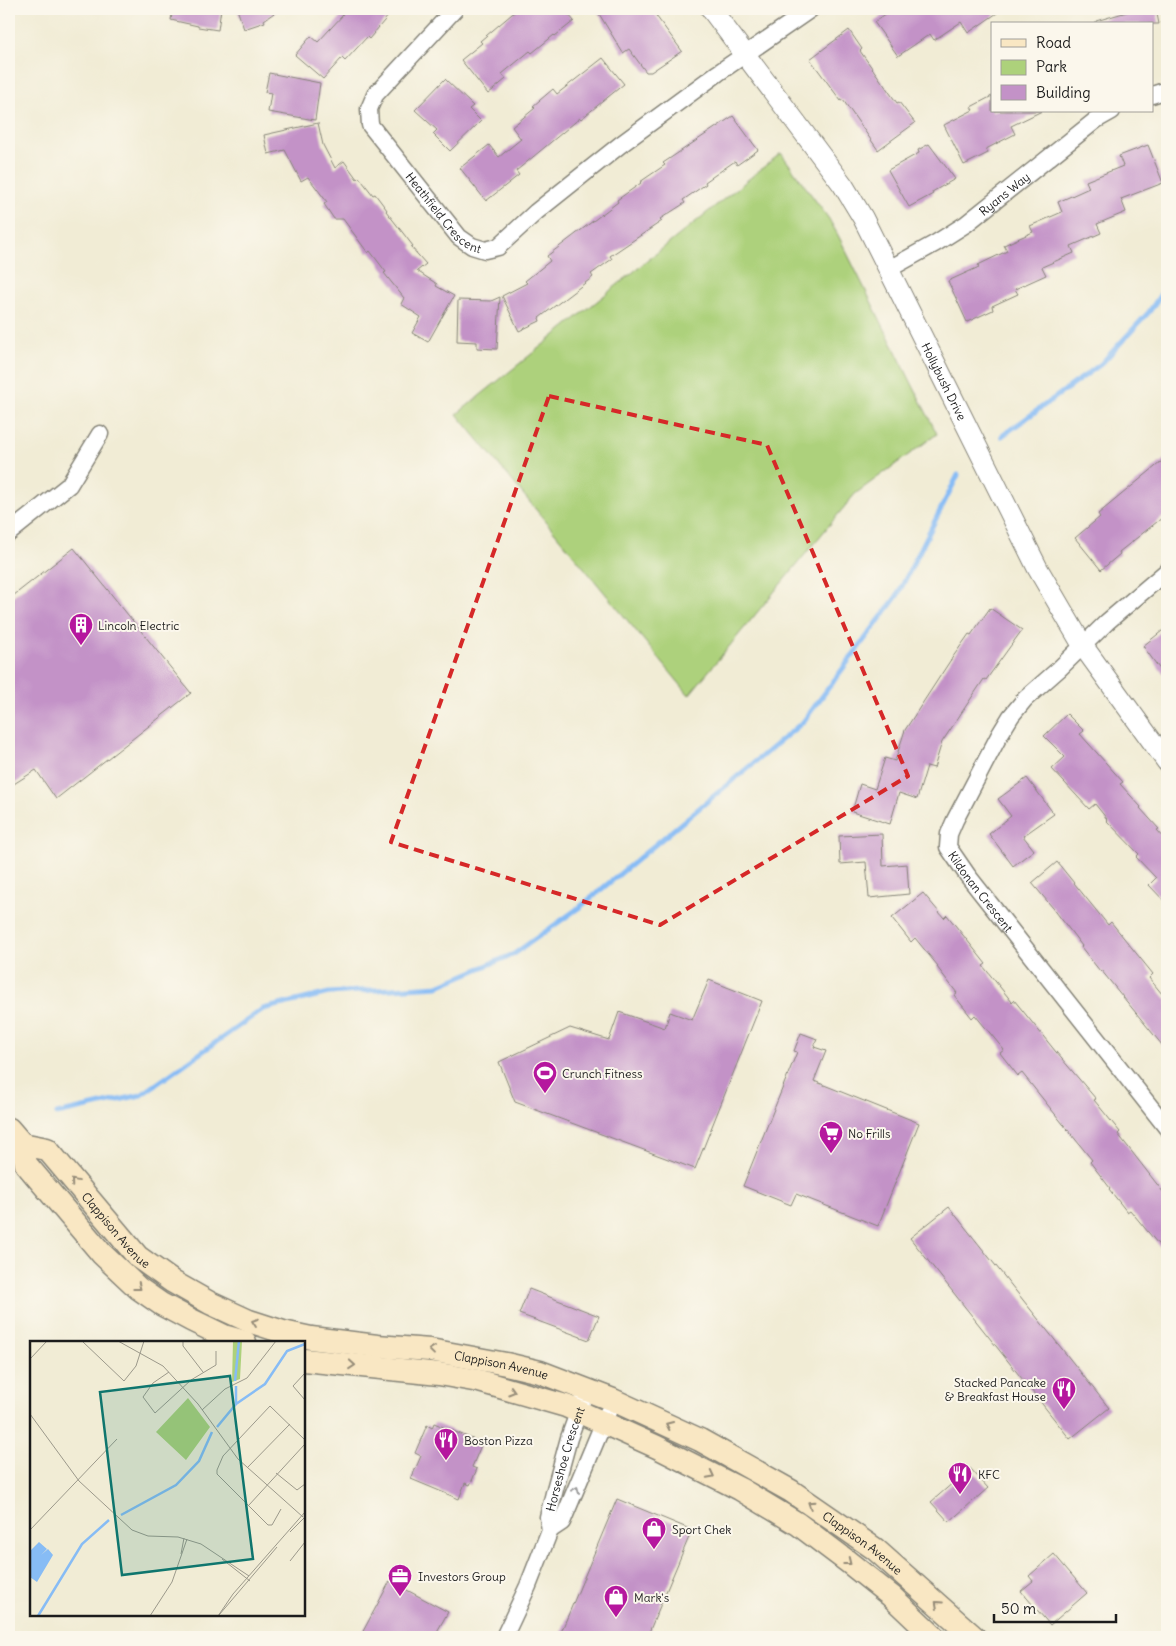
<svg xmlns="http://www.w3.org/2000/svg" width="1176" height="1646" font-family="Delius,sans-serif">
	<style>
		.green { fill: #add17b; stroke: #64764c }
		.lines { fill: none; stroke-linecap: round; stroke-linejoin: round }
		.stream { stroke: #87bcf5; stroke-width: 5 }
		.building { fill: #c392c7 }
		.minor-casing { stroke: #868478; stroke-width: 19 }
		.tertiary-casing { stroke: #868478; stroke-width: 22 }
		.secondary-casing { stroke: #868478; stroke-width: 25 }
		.minor { stroke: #fff; stroke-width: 16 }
		.tertiary { stroke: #fff; stroke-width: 20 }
		.secondary { stroke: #f9e7c3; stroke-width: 22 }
		.oneway { stroke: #968c78 }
		.oneway2 { stroke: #999 }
		.marked { fill: none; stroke: #d62828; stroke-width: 4; stroke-dasharray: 10 6; stroke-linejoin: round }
		.labels { text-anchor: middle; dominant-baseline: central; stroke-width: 4; stroke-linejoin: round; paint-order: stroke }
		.street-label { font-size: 12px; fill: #1c1c1c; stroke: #fbf7ec }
		.poi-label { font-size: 12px; fill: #1c1c1c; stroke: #fbf7ec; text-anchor: start }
		.inset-river { fill: none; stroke: #87bcf5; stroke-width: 2.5 }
		.inset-road { fill: none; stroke: #9c998b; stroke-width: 1 }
		.view { fill: #0f766e; fill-opacity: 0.15; stroke: #0f766e; stroke-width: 2.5 }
		.inset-edge { fill: none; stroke: #1c1c1c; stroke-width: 2.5 }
	</style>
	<rect width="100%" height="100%" fill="#fbf7ec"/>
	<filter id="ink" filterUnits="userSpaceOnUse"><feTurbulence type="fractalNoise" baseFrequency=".02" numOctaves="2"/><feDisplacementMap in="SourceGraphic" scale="10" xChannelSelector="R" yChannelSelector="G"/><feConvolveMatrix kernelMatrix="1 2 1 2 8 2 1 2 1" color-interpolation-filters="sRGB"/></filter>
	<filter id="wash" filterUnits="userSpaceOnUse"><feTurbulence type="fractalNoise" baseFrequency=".0096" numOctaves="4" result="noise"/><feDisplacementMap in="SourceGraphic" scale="20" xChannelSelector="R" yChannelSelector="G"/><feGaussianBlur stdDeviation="1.12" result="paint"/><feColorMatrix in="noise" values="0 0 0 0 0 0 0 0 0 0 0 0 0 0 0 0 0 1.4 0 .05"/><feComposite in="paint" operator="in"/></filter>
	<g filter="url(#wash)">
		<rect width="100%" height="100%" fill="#f1ecd5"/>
		<!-- green -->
		<path class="green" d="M781,153L829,219L839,237L937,434L855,494L689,695L457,414Z"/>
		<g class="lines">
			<!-- stream -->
			<path class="stream" d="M1002,436L1101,364L1149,312L1167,285
				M57,1114L141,1095L263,1009L329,993L438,986L514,954L580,907L803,722L897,596L958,475"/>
		</g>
		<g id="blocks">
			<!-- building -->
			<path class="building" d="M173,9H221L218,30L198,27V26L171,20Z
				M237,9H280L264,20L265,22L244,29Z
				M335,9H394L369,39L367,37L345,61L342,58L323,79L295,55L311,36L318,42L343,15Z
				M518,9H564L574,21L555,36L554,35L532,53L530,51L502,74L506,79L488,94L461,60L482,43L480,41Z
				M596,9H651L682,51L651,72H646L629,49L623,53Z
				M893,9H1003L968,33L961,22L934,40L930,34L898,56L874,22Z
				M1137,9H1156L1159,24H1096V21Z
				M849,30L862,49L860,51L897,103L899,102L915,123L878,150L843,100L841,101L810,59Z
				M603,58L624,84L581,119L580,118L516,171L519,175L486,201L460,168L489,145L499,157L521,139L512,127L535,108L533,106L553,89L557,94Z
				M269,73L320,83L315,120L268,112L271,93L265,92Z
				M445,79L473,106L469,109L481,121L450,151L433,134L437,130L415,110Z
				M992,96V111H1042L1011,126L1015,134L986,149L988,153L964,165L944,125L973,110L971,107Z
				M733,116L758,150L737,165L735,161L705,182L706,184L683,200L685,203L660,219L662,221L610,256L612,259L591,274L593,277L539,318L540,321L519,331L502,296L527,283L525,281L550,261L547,256L618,202L617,200L641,183L640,182L665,165L663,163Z
				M318,123L323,145L335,168L344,161L357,179L359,177L373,195L375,194L387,210L386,211L413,246L411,247L426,264L417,271L437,284L436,286L454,296L428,342L412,333L421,317L401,304L404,298L384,273L386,272L370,251L368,253L343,219H334L324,204L327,202L308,177L301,181L285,150L268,154L264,135Z
				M929,144L955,179L932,192L933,194L909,207L888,170L919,153L918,150Z
				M1148,145L1163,183L1121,199L1126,212L1097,224L1101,233L1071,246L1074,253L1042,267L1046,275L1015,289L1018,294L992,306L993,310L967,322L948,281L979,267L978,265L1007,251L1004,245L1033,232L1030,226L1062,212L1058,202L1089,188L1086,181L1123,166L1119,156Z
				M500,297L497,349L477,348V342L457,341L458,300L491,301Z
				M1167,457V514L1119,552L1120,554L1101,570L1075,538L1100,517L1098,514Z
				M74,548L191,693L56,799L36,770L9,787V599Z
				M990,608L1022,630L986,680L984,679L942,742L934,768L927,766L917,799L899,793L890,824L852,812L860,784L875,789L885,758L895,761L905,730L950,661L969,634L971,635Z
				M1167,627V679L1143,646Z
				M1067,714L1084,731L1080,734L1123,782L1120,784L1141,807L1140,808L1159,829L1157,830L1167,841V904L1149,885L1156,878L1136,857L1139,854L1106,820L1107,819L1095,804L1089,809L1052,769L1065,757L1044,736Z
				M1027,778L1054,814L1023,836L1034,850L1013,866L989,834L1011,816L998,799Z
				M882,834L883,866L907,864L909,894L869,898L866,862L840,864L839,836Z
				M1057,862L1108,925L1111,922L1153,974L1149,978L1167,1000V1051L1101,970L1100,971L1081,947L1082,946L1053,908L1032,883Z
				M923,893L944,918L947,915L986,964L983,966L1012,1002L1014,1000L1056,1052L1096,1099L1094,1100L1120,1132L1118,1134L1167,1197V1255L1130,1210L1127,1212L1109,1189L1110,1188L1090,1162L1092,1160L1022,1073L1018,1076L1000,1053L1004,1050L975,1015L972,1018L954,995L957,993L937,967L938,966L915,938L911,942L892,918Z
				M709,980L762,1001L695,1169L515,1102L499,1062L570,1028L609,1040L619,1012L665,1028L670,1012L692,1020Z
				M801,1033L817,1039L814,1047L826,1051L814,1081L919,1123L878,1226L796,1194L791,1205L743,1186L797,1052L794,1051Z
				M949,1207L1109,1408L1070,1439L910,1238Z
				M529,1289L599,1316L589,1340L519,1314Z
				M434,1423L482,1443L472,1467L477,1469L470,1485L465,1483L459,1499L411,1479L421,1456L415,1453L427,1425L432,1428Z
				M970,1468L988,1488L949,1522L931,1502Z
				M617,1499L692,1530L647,1637H559Z
				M1054,1554L1087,1593L1050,1625L1021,1591L1033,1581L1029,1576Z
				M390,1581L448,1612L434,1637H360Z"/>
		</g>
	</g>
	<g filter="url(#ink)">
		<use href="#blocks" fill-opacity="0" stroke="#868478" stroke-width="1"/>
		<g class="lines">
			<defs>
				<g id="minor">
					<path id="s1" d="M455,9L375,95L369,109L370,125L459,237L472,246L485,250L498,247L536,212L620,145L718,73L811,9"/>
					<path d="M1152,95L1167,90"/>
					<path id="s2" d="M889,269L936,243L966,224L1096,120L1112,111"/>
					<path d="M9,533L69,485L100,434"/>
					<path id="s3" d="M1167,571L1107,622L1059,669L1025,699L1011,716L1000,734L955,820L949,834L948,847L968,876L1167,1128"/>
					<path d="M550,1530L562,1522L608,1412"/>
					<path id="s4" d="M504,1637L528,1586L550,1530L548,1517L555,1489L569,1438L582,1402"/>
				</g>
				<g id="tertiary">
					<path id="s5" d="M711,9L843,185L863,218L1038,569L1083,646L1167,762"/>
				</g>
				<g id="secondary">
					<path d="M9,1129L22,1144L26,1164L102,1254L138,1288L161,1304L191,1320L224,1336L245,1342"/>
					<path id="s6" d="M22,1144L47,1149L138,1257L173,1282L210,1303L249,1321L283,1332L311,1338L377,1346L430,1350L506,1364L540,1372L613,1400L700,1440L791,1491L875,1549L974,1637"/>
					<path d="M304,1360L439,1374L479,1381L566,1406L604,1423L657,1447L740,1489L798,1524L847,1561L891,1596L934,1637"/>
				</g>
			</defs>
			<!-- minor casing -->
			<use href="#minor" class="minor-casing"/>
			<!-- tertiary casing -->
			<use href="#tertiary" class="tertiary-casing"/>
			<!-- secondary casing -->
			<use href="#secondary" class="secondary-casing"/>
			<!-- minor -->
			<use href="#minor" class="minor"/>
			<!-- tertiary -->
			<use href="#tertiary" class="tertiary"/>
			<!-- secondary -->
			<use href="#secondary" class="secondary"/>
		</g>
		<!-- one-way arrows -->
		<defs><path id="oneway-chevron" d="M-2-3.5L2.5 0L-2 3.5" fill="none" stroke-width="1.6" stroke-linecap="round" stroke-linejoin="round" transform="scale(1.25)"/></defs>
		<g class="oneway">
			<use href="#oneway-chevron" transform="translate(74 1182) rotate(-130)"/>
			<use href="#oneway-chevron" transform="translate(138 1287) rotate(38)"/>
			<use href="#oneway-chevron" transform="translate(255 1322) rotate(-161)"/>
			<use href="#oneway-chevron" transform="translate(432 1350) rotate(-173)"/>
			<use href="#oneway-chevron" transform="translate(352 1365) rotate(5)"/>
			<use href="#oneway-chevron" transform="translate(512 1391) rotate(17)"/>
			<use href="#oneway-chevron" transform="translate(669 1425) rotate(-155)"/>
			<use href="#oneway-chevron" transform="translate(711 1475) rotate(27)"/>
			<use href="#oneway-chevron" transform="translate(811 1504) rotate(-147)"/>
			<use href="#oneway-chevron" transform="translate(848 1562) rotate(38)"/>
			<use href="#oneway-chevron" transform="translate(938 1604) rotate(-138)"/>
		</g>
		<use class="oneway2" href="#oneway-chevron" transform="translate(576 1490) rotate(-67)"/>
	</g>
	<!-- marked area -->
	<path class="marked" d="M549,396L767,445L908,776L660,925L391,842Z"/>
	<!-- icons -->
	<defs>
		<symbol id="building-pin" viewBox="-11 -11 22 30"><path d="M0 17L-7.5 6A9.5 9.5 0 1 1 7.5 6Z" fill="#b5179e" stroke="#fbf7ec"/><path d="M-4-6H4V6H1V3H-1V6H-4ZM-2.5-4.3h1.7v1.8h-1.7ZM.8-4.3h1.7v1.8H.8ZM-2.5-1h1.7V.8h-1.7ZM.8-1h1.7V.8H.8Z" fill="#fff"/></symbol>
		<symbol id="stadium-pin" viewBox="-11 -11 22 30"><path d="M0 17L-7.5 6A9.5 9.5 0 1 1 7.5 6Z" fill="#b5179e" stroke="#fbf7ec"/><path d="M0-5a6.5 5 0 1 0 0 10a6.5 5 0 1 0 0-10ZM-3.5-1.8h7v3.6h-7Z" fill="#fff"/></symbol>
		<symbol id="supermarket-pin" viewBox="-11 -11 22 30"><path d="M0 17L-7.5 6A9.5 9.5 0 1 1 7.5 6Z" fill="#b5179e" stroke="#fbf7ec"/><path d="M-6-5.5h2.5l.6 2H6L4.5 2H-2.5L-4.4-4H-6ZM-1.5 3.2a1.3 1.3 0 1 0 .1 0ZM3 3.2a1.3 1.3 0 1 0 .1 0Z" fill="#fff"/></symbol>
		<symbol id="restaurant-pin" viewBox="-11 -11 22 30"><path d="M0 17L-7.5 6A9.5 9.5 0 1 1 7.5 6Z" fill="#b5179e" stroke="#fbf7ec"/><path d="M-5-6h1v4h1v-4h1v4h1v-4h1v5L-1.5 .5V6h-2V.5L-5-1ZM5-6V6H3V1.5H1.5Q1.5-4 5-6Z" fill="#fff"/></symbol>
		<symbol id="shop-pin" viewBox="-11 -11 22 30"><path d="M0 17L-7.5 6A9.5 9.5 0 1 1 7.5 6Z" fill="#b5179e" stroke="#fbf7ec"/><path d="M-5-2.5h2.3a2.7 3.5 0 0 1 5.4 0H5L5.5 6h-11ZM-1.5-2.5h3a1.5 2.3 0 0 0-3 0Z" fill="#fff"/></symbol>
		<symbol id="office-pin" viewBox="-11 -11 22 30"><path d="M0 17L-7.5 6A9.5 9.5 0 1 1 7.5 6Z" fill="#b5179e" stroke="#fbf7ec"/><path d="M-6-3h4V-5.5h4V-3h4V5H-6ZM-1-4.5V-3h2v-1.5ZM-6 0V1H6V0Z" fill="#fff"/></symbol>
	</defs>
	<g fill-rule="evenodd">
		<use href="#building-pin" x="67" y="611" width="28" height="38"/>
		<use href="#stadium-pin" x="531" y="1059" width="28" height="38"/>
		<use href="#supermarket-pin" x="817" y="1119" width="28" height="38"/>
		<use href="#restaurant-pin" x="1050" y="1375" width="28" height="38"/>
		<use href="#restaurant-pin" x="432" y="1426" width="28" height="38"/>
		<use href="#restaurant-pin" x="946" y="1460" width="28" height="38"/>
		<use href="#shop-pin" x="640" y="1515" width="28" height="38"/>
		<use href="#office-pin" x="386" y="1562" width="28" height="38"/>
		<use href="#shop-pin" x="602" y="1583" width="28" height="38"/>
	</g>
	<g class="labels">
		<!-- street labels -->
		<g class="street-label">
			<text stroke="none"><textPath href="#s2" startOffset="138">Ryans Way</textPath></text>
			<text stroke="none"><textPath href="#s1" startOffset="264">Heathfield Crescent</textPath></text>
			<text stroke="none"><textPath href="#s5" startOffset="441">Hollybush Drive</textPath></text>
			<text stroke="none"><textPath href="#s3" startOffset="415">Kildonan Crescent</textPath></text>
			<text stroke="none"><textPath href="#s6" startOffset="132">Clappison Avenue</textPath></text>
			<text stroke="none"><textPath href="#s6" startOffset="552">Clappison Avenue</textPath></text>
			<text stroke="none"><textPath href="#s4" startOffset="190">Horseshoe Crescent</textPath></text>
			<text stroke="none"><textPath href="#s6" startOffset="958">Clappison Avenue</textPath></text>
		</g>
		<!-- poi labels -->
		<g class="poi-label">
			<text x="98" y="625">Lincoln Electric</text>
			<text x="562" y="1073">Crunch Fitness</text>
			<text x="848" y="1133">No Frills</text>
			<text x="1046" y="1382" text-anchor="end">Stacked Pancake<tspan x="1046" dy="14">&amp; Breakfast House</tspan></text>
			<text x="464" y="1440">Boston Pizza</text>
			<text x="978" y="1474">KFC</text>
			<text x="672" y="1529">Sport Chek</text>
			<text x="418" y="1576">Investors Group</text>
			<text x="634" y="1597">Mark's</text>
		</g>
	</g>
	<!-- overview -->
	<g transform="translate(30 1341)">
		<rect width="275" height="275" fill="#f1ecd5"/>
		<path d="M203,0H212L210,38L202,41ZM158,57L180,86L156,119L126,91Z" fill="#add17b"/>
		<path d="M9,201L17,208L11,214L18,208L23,214L7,241L0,236V210Z" fill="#87bcf5"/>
		<path class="inset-river" d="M205,40L209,0M206,63L235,43L257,10L275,3M187,86L206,63V45M91,174L146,144L169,120L182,91M8,275L52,203L79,179"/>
		<path class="inset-road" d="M52,0L94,40L106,25L114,0M88,0L133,25L168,63L208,118L273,176M153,0V5L173,31M0,18L17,0M139,31L123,42L113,56L125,72L161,39L186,24V10M275,32L263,45L275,59M172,69L195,48L217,37L246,0M0,73L49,140L102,189L118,195L148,196L171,203L219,235M217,127L260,83M246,132L267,149L275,143M219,164L275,103M251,168L242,184H238L187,133V129L193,115L240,65L275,99M0,189L87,98M260,191L275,176M151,213L154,197M192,218L220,240M260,220L275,201M189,274L247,206M120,275L142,241L157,198M188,275L203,253L275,171"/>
		<path class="view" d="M200,35L223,218L92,234L70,51Z"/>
		<rect width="275" height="275" class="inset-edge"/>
	</g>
	<!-- margin -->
	<rect width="1176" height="1646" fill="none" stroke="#fbf7ec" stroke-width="30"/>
	<!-- legend -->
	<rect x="991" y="22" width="162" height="90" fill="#fbf7ec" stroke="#a29f99"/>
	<rect x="1001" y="39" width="25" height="8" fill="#f9e7c3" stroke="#a29f99"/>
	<text x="1036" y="48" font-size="15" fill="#1c1c1c">Road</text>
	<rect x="1001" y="60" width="25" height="15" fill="#add17b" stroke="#a29f99"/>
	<text x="1036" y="72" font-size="15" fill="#1c1c1c">Park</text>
	<rect x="1001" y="85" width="25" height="15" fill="#c392c7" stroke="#a29f99"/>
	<text x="1036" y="98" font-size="15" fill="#1c1c1c">Building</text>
	<!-- scale -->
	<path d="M994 1614v8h122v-8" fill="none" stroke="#1c1c1c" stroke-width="2.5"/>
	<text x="1001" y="1614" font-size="15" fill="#1c1c1c" stroke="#fbf7ec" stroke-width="4" paint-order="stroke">50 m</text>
</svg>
